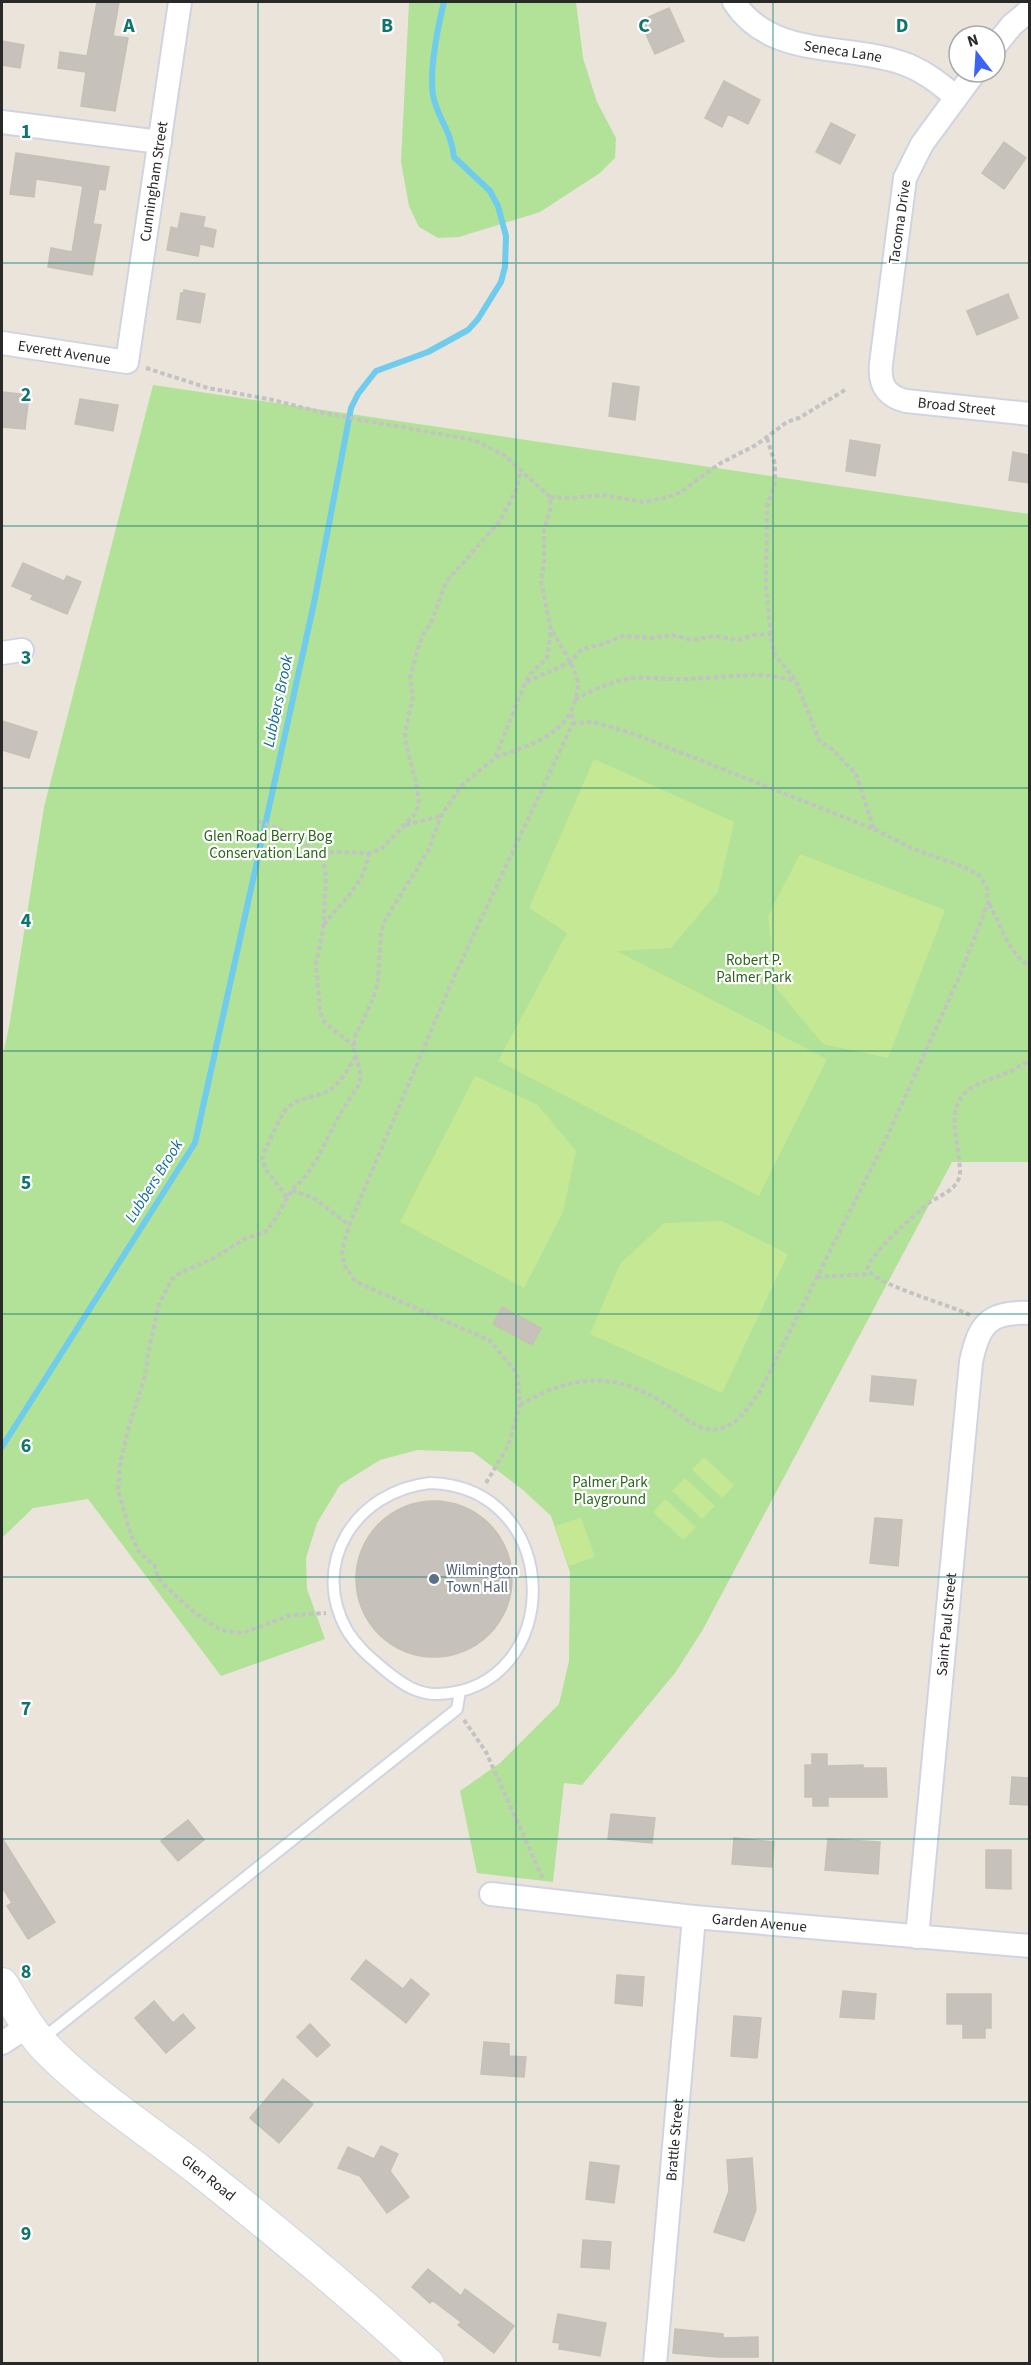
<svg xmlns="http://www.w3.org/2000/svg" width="1031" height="2365" font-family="'Source Sans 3',sans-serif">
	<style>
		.green { fill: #b2e198 }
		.pitch { fill: #c5e894 }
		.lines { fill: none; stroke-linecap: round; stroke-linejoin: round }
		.stream { stroke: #6fccec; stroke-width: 6 }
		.building { fill: #c6c1bb; stroke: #c6c0b5; stroke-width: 1.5 }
		.lane-casing { stroke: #d0d4e2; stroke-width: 14 }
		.street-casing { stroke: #d0d4e2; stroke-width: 26 }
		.secondary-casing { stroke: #d0d4e2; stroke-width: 34 }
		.path { stroke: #c3c3c3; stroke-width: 4; stroke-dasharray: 4.5 3; stroke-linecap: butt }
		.lane { stroke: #fff; stroke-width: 10 }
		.street { stroke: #fff; stroke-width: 22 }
		.secondary { stroke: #fff; stroke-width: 32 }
		.grid { fill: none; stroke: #0f766e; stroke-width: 1.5; stroke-opacity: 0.55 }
		.service-dot { fill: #5c6f8a; stroke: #fff; stroke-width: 2 }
		.labels { text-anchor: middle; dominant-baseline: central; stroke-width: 4.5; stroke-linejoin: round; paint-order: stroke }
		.street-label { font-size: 15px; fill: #292929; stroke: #fff }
		.park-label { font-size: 15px; fill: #2b641b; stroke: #fff }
		.service-label { font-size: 15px; fill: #4e5e75; stroke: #fff; text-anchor: start }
		.water-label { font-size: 16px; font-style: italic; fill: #106a96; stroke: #fff }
		.grid-label { font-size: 20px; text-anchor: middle; font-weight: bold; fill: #0f766e; stroke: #fff; stroke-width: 4.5; stroke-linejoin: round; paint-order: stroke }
	</style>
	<rect width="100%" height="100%" fill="#ebe4db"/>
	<!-- green -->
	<path class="green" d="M409,2H576L583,58L597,102L616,138L615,158L600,173L540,212L459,237L438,238L419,227L409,206L401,162Z
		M153,385L1029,514V1162H952L702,1631L675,1673L582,1785L564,1783L553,1882L477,1873L460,1791L500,1763L559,1704L569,1661L570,1572L551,1516L523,1490L473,1452L417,1450L380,1460L340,1485L317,1523L306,1558L307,1589L325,1639L221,1676L88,1499L33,1508L2,1538V1058L9,1027L44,807Z"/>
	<!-- pitch -->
	<path class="pitch" d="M594,759L734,822L718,892L671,948L617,951L827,1059L759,1196L498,1061L567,933L529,908Z
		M800,854L945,910L888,1058L823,1044L776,988L768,916Z
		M475,1076L538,1105L576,1151L563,1212L524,1288L400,1222Z
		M722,1221L788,1254L722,1393L590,1334L620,1264L664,1223Z
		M704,1457L734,1485L722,1498L692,1470Z
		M685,1478L715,1506L702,1519L672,1491Z
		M665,1499L696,1527L683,1540L653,1512Z
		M581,1518L595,1557L569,1566L555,1526Z"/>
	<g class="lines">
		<!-- stream -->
		<path class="stream" d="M2,1447L195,1143L314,603L351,408L358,394L376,371L428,352L468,330L478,319L501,282L505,267L506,236L498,206L490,191L454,157C451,129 437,118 433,95C429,70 438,26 444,2"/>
	</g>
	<!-- building -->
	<path class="building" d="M97,2H119L113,36L128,38L115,111L81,106L86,72L58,68L60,52L87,56Z
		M669,8L684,41L655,54L640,21Z
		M2,41L24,45L20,68L2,65Z
		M724,81L760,100L748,124L728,114L722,127L705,118Z
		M831,123L855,135L840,164L816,152Z
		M1004,142L1026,158L1004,189L982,173Z
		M16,153L109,167L105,190L99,189L93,224L101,225L92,275L48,267L51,248L72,252L83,186L36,179L34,197L10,194Z
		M181,213L205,217L203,227L216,230L213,247L200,244L198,256L167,250L171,227L178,229Z
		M184,290L205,294L200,323L177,319L181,293H184Z
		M1008,294L1018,318L977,335L967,311Z
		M613,383L639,387L635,420L609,416Z
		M2,392L29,395L25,429L2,427Z
		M80,399L118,405L113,431L75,424Z
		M850,440L880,445L875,476L846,471Z
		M1013,452L1029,455V483L1009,480Z
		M23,563L64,581L67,576L81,582L67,614L31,599L33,595L12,586Z
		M2,721L37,732L29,758L2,750Z
		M502,1307L541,1328L532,1345L493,1324Z
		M872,1376L916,1380L913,1405L870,1401Z
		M356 1579a78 78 0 1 1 156 0a78 78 0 1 1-156 0Z
		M875,1518L902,1520L898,1566L870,1563Z
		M812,1754H827V1766L863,1765V1768H886L887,1797H828V1806H813V1797H805V1765H812Z
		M1012,1777L1029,1778V1805L1010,1804Z
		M611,1814L655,1818L652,1843L608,1839Z
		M188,1820L204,1840L178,1861L161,1841Z
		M2,1838L55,1922L28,1939L7,1906L12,1903L2,1887Z
		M734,1838L774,1842L772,1867L732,1864Z
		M828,1839L880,1842L878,1874L825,1870Z
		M986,1850H1011V1889L986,1888Z
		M366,1960L403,1989L411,1979L429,1994L406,2023L351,1979Z
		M617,1975L644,1977L642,2006L615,2003Z
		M843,1991L876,1994L874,2019L840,2017Z
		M947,1994H991V2028H985V2038H963V2024H947Z
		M154,2001L173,2023L183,2014L195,2028L166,2053L135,2018Z
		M734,2016L761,2018L757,2058L731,2056Z
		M310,2024L330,2045L317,2057L297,2037Z
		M484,2042L509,2044V2056L526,2057L524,2077L481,2074Z
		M283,2079L313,2104L279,2143L250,2118Z
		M381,2146L398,2154L390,2171L409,2197L387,2213L360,2176L338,2168L348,2147L374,2159Z
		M752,2158L756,2210L744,2241L714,2232L729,2191L727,2160Z
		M590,2162L619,2166L614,2203L586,2199Z
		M583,2240L611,2242L609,2269L581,2267Z
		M428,2269L461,2296L465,2289L514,2326L494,2353L458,2325L461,2322L432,2300L430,2303L412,2287Z
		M558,2314L606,2323L600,2356L559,2349L560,2343L553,2342Z
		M675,2329L723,2334V2338L758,2337V2357H717L673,2353Z"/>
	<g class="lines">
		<defs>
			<path id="lane" d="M430,1483C566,1487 565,1689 439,1694C418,1695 402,1684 386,1671C372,1659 358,1648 348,1632C308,1564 356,1491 430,1483Z
				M42,2039L457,1709L460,1691"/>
			<g id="street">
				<path id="s1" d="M734,2C771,59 844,43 902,63C923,70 939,83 956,97"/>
				<path d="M995,46L1012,25L1030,10"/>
				<path id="s2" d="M975,72L922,144L905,178L881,364C879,385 886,396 906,401L1030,414"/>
				<path d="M2,122L160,142"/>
				<path id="s3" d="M2,343L127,362L180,2"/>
				<path d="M2,653L22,650"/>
				<path id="s4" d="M491,1894L694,1917L1030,1946"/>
				<path id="s5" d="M917,1937L971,1362C979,1324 989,1311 1030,1313"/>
				<path d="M2,2043L28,2026"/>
				<path id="s6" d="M655,2364L694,1917"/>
			</g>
			<g id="secondary">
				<path id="s7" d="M2,1984C16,2007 30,2032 49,2051C94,2096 149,2131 199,2170C277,2232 354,2295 428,2364"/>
			</g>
		</defs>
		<!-- lane casing -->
		<use href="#lane" class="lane-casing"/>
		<!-- street casing -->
		<use href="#street" class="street-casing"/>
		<!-- secondary casing -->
		<use href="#secondary" class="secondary-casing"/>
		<!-- path -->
		<path class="path" d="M146,368L208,388L273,400L328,414L474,440L504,455L550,497L551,507L544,530V563L541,581L551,630L547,658L529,675L525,683L495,758L461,786L441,816L428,851L385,920L381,933L378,981L373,999L355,1037L354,1049L361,1075L358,1086L340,1114L318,1157L306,1176L292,1190L274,1221L264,1233L246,1238L214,1258L180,1273L172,1279L159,1304L148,1353L145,1376L127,1433L120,1465L118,1490L131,1535L139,1552L155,1566L158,1578L164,1585L196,1614L221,1630L243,1633L291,1615L326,1613
			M767,438L775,464V483L767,507L766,588L772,645L774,654L796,681L819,740L833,750L856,774L874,829
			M550,497L570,498L602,495L644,502L668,497L681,492L719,464L756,445L787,422L799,418L845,390
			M527,682L570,662L582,649L603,644L623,636L652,638L672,635L692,640L714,636L739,640L753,635L771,634
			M575,699C590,692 605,684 622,680C642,675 662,680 682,679C726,679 752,669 796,681
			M496,757C527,746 566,736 575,700C576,696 578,690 578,686C578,670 560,645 552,631
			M258,821L283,831L322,854L326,877L323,931L316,964L320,1012L325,1023L354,1046
			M406,825L441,816
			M322,854L334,852L369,853L381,849L415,814L419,804L417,786L406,744L405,734L413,696L410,678L418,648L423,635L431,623L446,582L500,521L516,490L521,470
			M989,904C1004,930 1005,948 1030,967
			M324,925C344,897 362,890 369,853
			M292,1190L315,1199L349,1225
			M287,1197L267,1171L262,1159C266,1148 280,1116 287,1108C298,1098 313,1098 326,1092C339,1086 349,1068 356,1056
			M817,1277L870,1274
			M970,1315C953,1306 871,1283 868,1269C865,1258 919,1211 929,1203C937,1197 949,1193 955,1185C962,1177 960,1169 959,1159C958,1145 953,1128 955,1114C958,1085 988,1081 1009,1072C1016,1069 1022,1064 1030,1061
			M520,1405C571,1375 614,1370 665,1404C679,1412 692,1427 708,1429C733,1433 748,1408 760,1391L885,1141L960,975L988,903L987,887L979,875L962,866L911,848L874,829L634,734L594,722L573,723
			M486,1483L508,1446L520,1405L517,1373L489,1340L356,1282L344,1265L342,1250L350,1223L453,979L573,723L572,712
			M464,1720L486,1752L543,1879"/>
		<!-- lane -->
		<use href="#lane" class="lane"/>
		<!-- street -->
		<use href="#street" class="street"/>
		<!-- secondary -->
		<use href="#secondary" class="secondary"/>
	</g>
	<!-- grid -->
	<path class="grid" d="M258,2V2364M516,2V2364M773,2V2364M2,263H1030M2,526H1030M2,788H1030M2,1051H1030M2,1314H1030M2,1577H1030M2,1839H1030M2,2102H1030"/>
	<!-- markers -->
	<circle class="service-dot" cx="434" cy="1579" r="6"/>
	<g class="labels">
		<!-- street labels -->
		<g class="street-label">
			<text stroke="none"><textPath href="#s1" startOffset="124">Seneca Lane</textPath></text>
			<text stroke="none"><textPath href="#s3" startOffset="309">Cunningham Street</textPath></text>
			<text transform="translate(900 222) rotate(-82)">Tacoma Drive</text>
			<text stroke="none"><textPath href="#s3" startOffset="63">Everett Avenue</textPath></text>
			<text stroke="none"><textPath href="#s2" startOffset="416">Broad Street</textPath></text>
			<text stroke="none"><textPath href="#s5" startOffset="314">Saint Paul Street</textPath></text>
			<text stroke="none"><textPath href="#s4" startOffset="270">Garden Avenue</textPath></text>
			<text stroke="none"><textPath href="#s6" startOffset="225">Brattle Street</textPath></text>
			<text stroke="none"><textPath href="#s7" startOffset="286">Glen Road</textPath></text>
		</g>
		<!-- park labels -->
		<g class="park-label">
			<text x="268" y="836">Glen Road Berry Bog<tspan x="268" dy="17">Conservation Land</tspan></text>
			<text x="754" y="960">Robert P.<tspan x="754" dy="17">Palmer Park</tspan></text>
			<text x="610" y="1482">Palmer Park<tspan x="610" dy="17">Playground</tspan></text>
		</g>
		<!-- service labels -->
		<g class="service-label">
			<text x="446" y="1570">Wilmington<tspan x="446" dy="17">Town Hall</tspan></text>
		</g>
		<!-- water labels -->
		<g class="water-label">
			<text transform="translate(278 701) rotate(-78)">Lubbers Brook</text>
			<text transform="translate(154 1181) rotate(-58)">Lubbers Brook</text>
		</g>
	</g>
	<g class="grid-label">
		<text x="129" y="32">A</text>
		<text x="387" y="32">B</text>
		<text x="644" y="32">C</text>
		<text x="902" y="32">D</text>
		<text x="26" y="138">1</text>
		<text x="26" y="401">2</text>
		<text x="26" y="664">3</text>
		<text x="26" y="927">4</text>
		<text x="26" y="1189">5</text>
		<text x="26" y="1452">6</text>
		<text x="26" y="1715">7</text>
		<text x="26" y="1978">8</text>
		<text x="26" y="2240">9</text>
	</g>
	<!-- border -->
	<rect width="1031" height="2365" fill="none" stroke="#292929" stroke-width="6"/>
	<!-- north arrow -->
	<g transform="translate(977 54) rotate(343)"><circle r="28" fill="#ffffff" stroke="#a9a9a9" stroke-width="1.5"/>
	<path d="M0-4.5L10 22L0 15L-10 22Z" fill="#3d62f6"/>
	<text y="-9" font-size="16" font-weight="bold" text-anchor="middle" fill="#292929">N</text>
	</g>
</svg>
